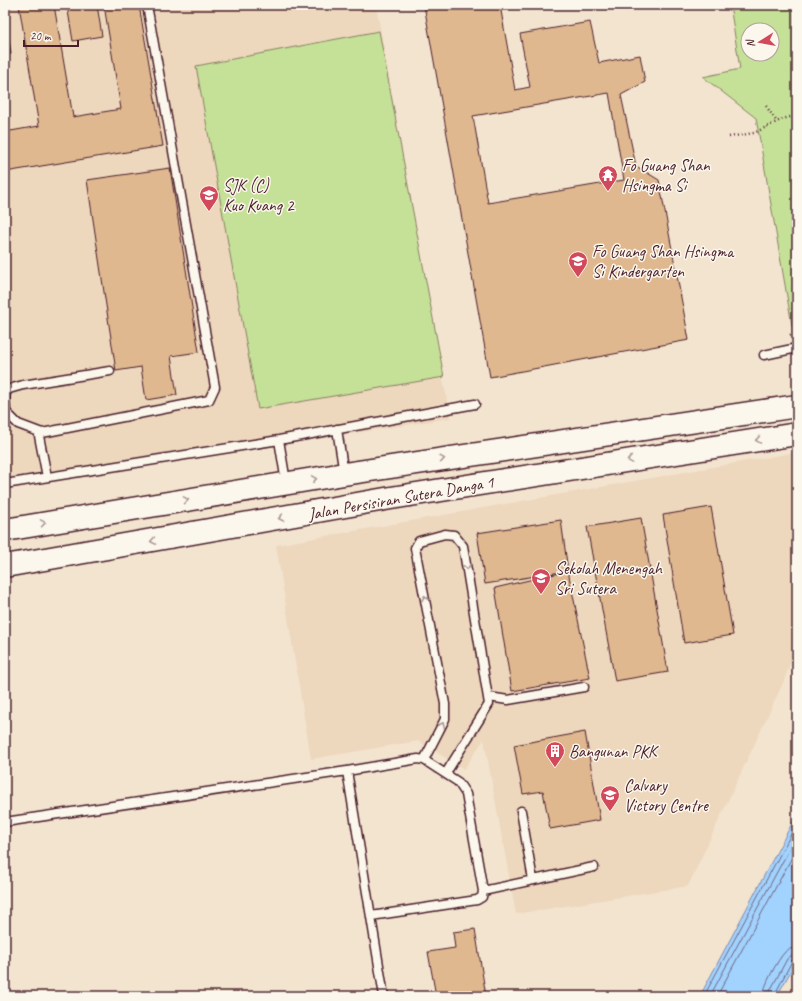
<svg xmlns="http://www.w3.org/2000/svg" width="802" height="1001" font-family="Caveat,sans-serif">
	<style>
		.built { fill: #edd7bd }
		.green { fill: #c5e198; stroke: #888062; fill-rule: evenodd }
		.water { fill: #a2d2fe; stroke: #7f8aaa }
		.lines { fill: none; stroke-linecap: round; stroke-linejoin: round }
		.shore { stroke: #6d677f; stroke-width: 1 }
		.building { fill: #dfb890; stroke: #4a1f2b; fill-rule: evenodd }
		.lane-casing { stroke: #4a1f2b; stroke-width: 11 }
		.secondary-casing { stroke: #4a1f2b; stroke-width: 25 }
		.path { stroke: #4a1f2b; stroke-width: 2.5; stroke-dasharray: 1 3; stroke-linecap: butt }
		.lane { stroke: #fbf7ec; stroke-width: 8 }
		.secondary { stroke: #fbf7ec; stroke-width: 22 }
		.oneway { stroke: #ab9695 }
		.labels { text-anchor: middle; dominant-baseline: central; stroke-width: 3; stroke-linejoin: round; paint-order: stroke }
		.poi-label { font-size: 17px; fill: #4a1f2b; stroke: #fbf7ec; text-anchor: start }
		.street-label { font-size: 17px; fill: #4a1f2b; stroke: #fbf7ec }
	</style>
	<rect width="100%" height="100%" fill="#f3e4d0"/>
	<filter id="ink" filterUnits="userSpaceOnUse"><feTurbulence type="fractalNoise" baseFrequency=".025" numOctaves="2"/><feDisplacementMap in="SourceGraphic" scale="8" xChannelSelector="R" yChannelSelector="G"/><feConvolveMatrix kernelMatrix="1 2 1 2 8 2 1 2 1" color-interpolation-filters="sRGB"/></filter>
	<g filter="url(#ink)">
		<!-- built -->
		<path class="built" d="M5,5H376L450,418L5,489Z
			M797,452V645L783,683L688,886L516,914L484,739L464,769L418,741L311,759L276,545Z"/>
		<!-- green -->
		<path class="green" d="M730,5H797V354L756,118L703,77L740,69ZM748,30H772V54H748Z
			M379,31L444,377L258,409L196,66Z"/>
		<!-- water -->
		<path class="water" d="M797,814V960L777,996H700Z"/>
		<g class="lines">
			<!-- shore -->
			<path class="shore" d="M704,996L797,823
				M710,996L797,835
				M717,996L797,848
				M763,996C763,987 778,959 785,952C788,949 792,948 797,948
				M769,996L770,991L787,959L792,955L797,954
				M774,996L792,961L797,959"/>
		</g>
		<!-- building -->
		<path class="building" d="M19,5H54L73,117L121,109L104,5H139L163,146L5,172V132L39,126Z
			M67,5H97L102,36L73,41Z
			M424,5H500L515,90L530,87L520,34L590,22L599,63L640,55L645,82L621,95L636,166L659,180L689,340L490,377ZM609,93L624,180L488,203L473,116Z
			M5,14L11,54L5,55Z
			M170,168L199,352L171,356L177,395L146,400L141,367L116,371L87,180Z
			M711,507L733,635L684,643L663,515Z
			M641,518L668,672L615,681L587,527Z
			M561,520L568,571L485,584L477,533Z
			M568,571L590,678L512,691L495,588Z
			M585,732L600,820L550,829L543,791L523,794L514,745Z
			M475,929L486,996H436L428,952L455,948L453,932Z"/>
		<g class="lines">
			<defs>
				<path id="lane" d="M764,355L797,348
					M337,429L344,474
					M42,433L18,424L6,412L5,394L9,389L23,385L110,371
					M279,440L286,482
					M47,477L39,436L42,433L209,400L215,387L147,5
					M5,484L279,440L475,404
					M489,697L508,700L584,687
					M424,760L445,719V704L415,548L419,541L445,534L454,535L463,546L489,704L446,773
					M347,771L384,996
					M521,811L533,880
					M5,822L347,771L418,759L424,760L458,782L466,794L483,891L482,897L477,900L371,916
					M483,891L594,867"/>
				<path id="secondary" d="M5,530L344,474L797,406
					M5,566L391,498L797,434"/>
			</defs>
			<!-- lane casing -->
			<use href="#lane" class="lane-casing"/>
			<!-- secondary casing -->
			<use href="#secondary" class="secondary-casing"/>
			<!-- path -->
			<path class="path" d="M766,106L777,122
				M729,137L754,133L783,119L797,115
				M790,335L797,331"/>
			<!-- lane -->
			<use href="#lane" class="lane"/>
			<!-- secondary -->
			<use href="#secondary" class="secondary"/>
		</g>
		<!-- one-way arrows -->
		<defs><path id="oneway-chevron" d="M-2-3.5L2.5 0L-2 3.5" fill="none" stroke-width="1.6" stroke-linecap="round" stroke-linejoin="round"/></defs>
		<g class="oneway">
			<use href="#oneway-chevron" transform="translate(758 440) rotate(171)"/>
			<use href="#oneway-chevron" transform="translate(442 459) rotate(-9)"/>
			<use href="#oneway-chevron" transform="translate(630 460) rotate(171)"/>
			<use href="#oneway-chevron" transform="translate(314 479) rotate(-9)"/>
			<use href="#oneway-chevron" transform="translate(186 500) rotate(-9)"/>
			<use href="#oneway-chevron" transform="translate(281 518) rotate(170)"/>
			<use href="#oneway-chevron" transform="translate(43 523) rotate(-9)"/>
			<use href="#oneway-chevron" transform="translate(153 541) rotate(170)"/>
			<use href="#oneway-chevron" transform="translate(467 567) rotate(80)"/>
			<use href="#oneway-chevron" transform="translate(425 598) rotate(-101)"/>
			<use href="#oneway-chevron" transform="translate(442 725) rotate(-65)"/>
		</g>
	</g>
	<!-- icons -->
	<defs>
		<symbol id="temple-pin" viewBox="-11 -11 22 30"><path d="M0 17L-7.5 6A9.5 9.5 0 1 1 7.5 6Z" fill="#d1495b" stroke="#fbf7ec"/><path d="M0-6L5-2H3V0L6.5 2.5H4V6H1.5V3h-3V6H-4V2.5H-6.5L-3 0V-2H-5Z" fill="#fff"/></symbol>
		<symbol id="school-pin" viewBox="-11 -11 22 30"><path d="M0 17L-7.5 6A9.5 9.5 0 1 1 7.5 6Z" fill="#d1495b" stroke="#fbf7ec"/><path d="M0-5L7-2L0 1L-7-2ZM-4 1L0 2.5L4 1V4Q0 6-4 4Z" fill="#fff"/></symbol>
		<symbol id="building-pin" viewBox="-11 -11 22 30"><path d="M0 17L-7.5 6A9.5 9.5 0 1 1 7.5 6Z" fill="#d1495b" stroke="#fbf7ec"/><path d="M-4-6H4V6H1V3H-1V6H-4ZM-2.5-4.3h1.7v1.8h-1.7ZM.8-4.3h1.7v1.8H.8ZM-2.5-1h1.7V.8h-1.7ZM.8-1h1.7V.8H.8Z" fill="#fff"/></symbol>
	</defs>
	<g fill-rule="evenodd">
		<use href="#temple-pin" x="597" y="164" width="22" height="30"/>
		<use href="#school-pin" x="198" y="184" width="22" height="30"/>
		<use href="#school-pin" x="567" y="250" width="22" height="30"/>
		<use href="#school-pin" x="530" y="567" width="22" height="30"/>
		<use href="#building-pin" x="544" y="740" width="22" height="30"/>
		<use href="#school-pin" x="599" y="784" width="22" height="30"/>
	</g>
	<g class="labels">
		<!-- poi labels -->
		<g class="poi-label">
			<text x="622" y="165">Fo Guang Shan<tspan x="622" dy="20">Hsingma Si</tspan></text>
			<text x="223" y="185">SJK (C)<tspan x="223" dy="20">Kuo Kuang 2</tspan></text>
			<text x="592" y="251">Fo Guang Shan Hsingma<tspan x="592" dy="20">Si Kindergarten</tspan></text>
			<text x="555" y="568">Sekolah Menengah<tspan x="555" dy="20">Sri Sutera</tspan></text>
			<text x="569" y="751">Bangunan PKK</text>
			<text x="624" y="785">Calvary<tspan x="624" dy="20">Victory Centre</tspan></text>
		</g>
		<!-- street labels -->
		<g class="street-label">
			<text transform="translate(401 498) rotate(-10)">Jalan Persisiran Sutera Danga 1</text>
		</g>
	</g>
	<!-- margin -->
	<rect width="802" height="1001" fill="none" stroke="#fbf7ec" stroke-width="20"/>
	<rect x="10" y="10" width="782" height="981" fill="none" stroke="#4a1f2b" stroke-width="1.5" filter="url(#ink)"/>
	<!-- north arrow -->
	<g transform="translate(760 42) rotate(259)"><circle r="19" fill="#fbf7ec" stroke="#b4a19f"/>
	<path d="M0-3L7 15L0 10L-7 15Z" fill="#d1495b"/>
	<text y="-6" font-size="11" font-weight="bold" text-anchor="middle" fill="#4a1f2b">N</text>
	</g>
	<!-- scale -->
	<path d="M24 40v6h54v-6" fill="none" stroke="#4a1f2b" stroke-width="2"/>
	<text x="30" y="40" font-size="12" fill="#4a1f2b" stroke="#fbf7ec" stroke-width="3" paint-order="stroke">20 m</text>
</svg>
